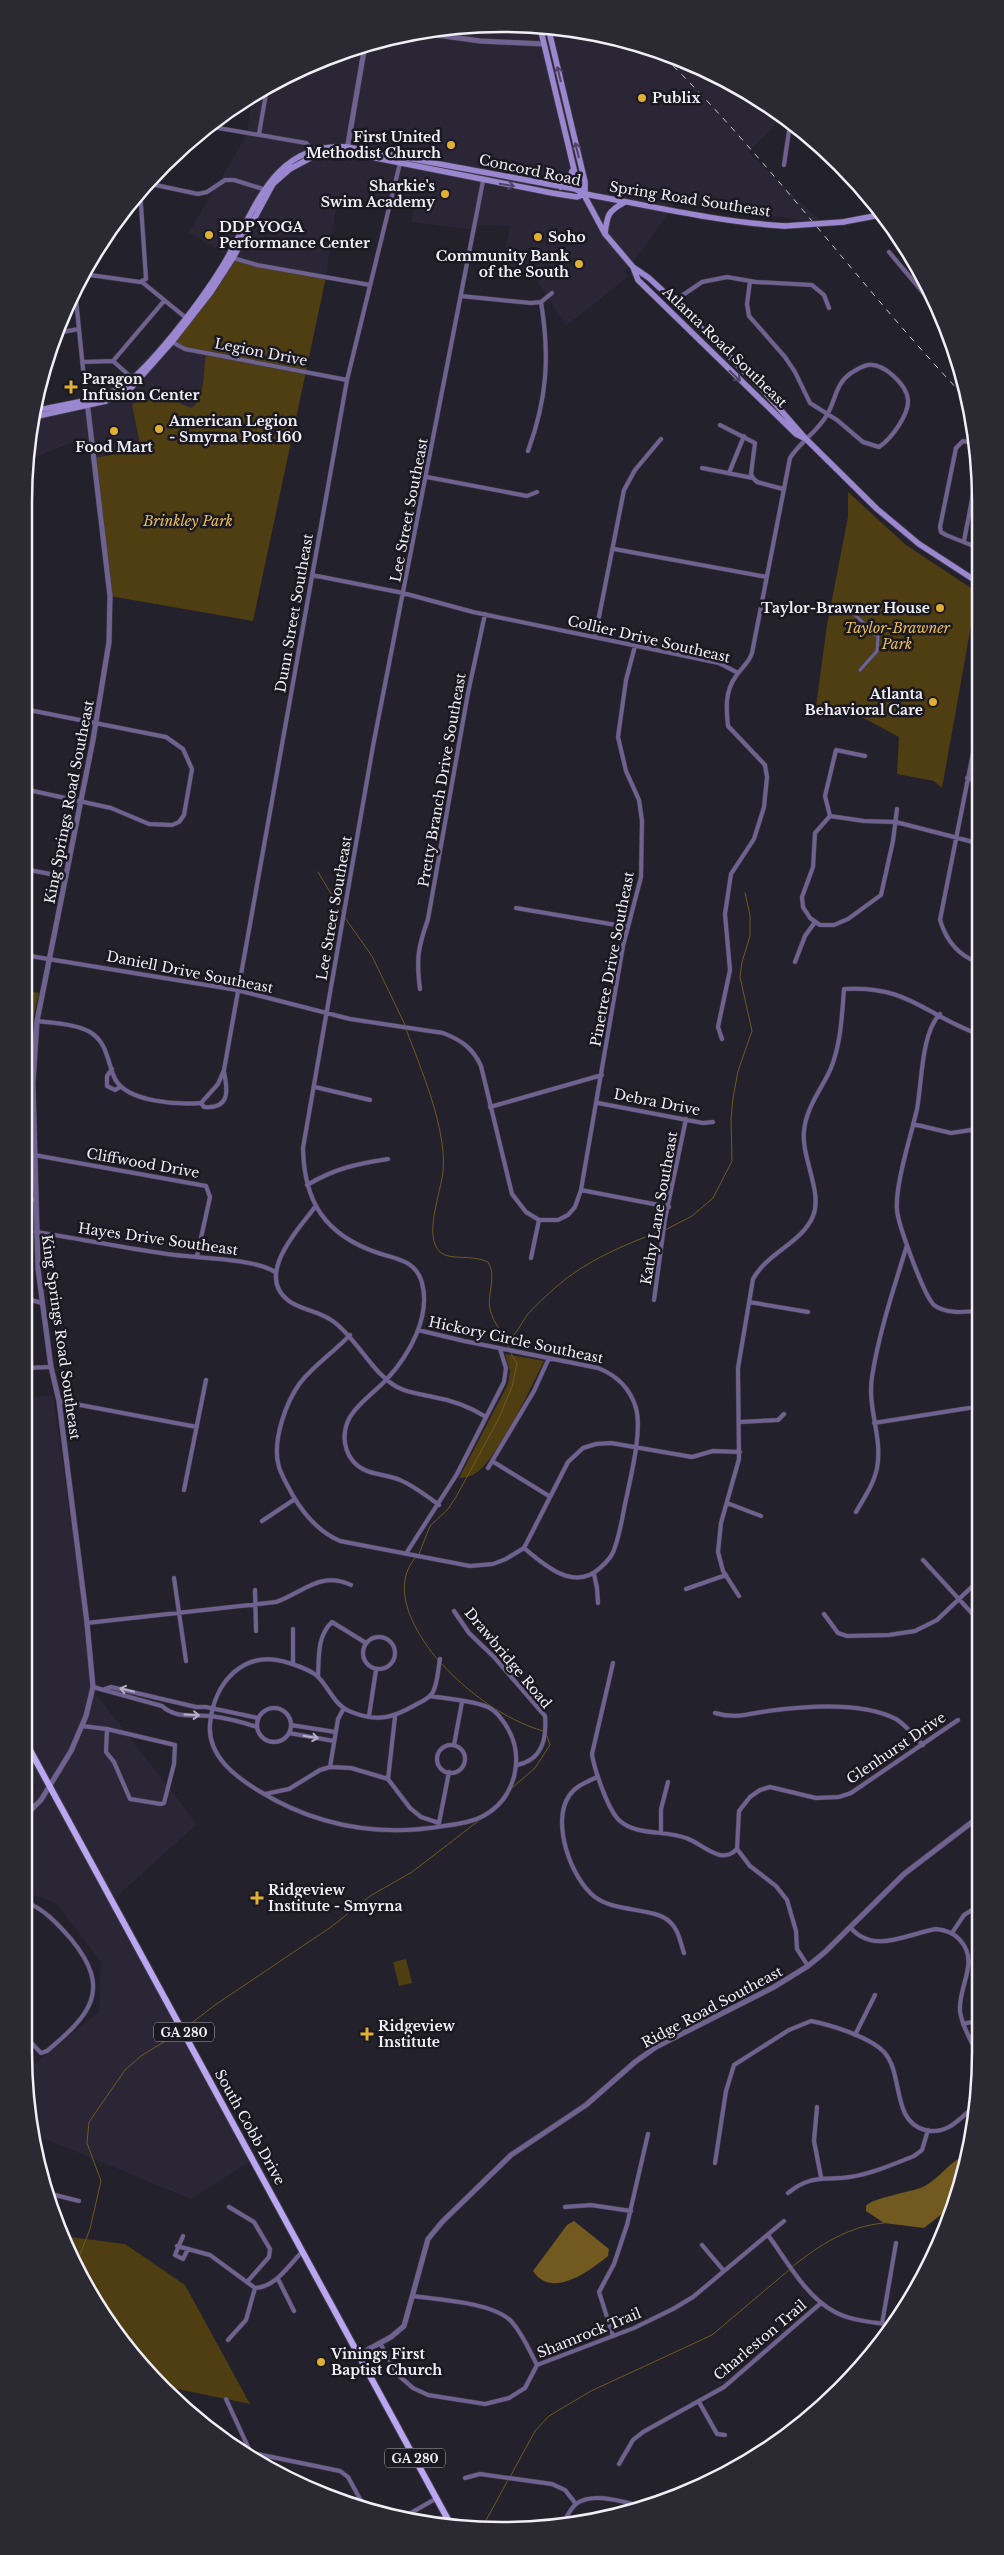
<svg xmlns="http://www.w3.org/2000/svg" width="1004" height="2555" font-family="'Libre Baskerville',serif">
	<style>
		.built { fill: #2a2636 }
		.green { fill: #503e13 }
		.water { fill: #715920 }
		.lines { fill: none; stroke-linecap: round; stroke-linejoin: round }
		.stream { stroke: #715920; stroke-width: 1 }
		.pedestrian-casing { stroke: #403e47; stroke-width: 4.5 }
		.minor-casing { stroke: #403e47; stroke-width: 5 }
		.tertiary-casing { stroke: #403e47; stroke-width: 6 }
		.secondary-casing { stroke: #403e47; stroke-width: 7 }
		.primary-casing { stroke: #403e47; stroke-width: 8 }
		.pedestrian { stroke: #6f6290; stroke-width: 3 }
		.minor { stroke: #6f6290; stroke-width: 4 }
		.tertiary { stroke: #6f6290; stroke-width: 5 }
		.secondary { stroke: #9b86d0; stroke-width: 5.5 }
		.primary { stroke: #bba6f2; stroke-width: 6 }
		.rail { stroke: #c6c5cc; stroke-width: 1; stroke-dasharray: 6 6; stroke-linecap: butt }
		.secondary-bridge-casing { stroke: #403e47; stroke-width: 7; stroke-linecap: butt }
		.secondary-bridge { stroke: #9b86d0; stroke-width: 5.5 }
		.oneway { stroke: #4e4467 }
		.oneway2 { stroke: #b6b0c8 }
		.poi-dot { fill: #e0b034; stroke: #1a1821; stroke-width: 2 }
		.labels { text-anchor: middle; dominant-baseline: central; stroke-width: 5; stroke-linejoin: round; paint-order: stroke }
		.shield { fill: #1a1821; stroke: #b0aeb5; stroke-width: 1 }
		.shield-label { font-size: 12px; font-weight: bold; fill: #f0eff5 }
		.poi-label { font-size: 14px; font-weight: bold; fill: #f0eff5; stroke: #1a1821; text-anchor: start }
		.street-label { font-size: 14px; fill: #f0eff5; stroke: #1a1821 }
		.park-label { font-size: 14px; font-style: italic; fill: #eabe56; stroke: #1a1821 }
		.rim { fill: none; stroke: #f0eff5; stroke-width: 2.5 }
	</style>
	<rect width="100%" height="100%" fill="#23212b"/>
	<!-- built -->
	<path class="built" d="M470,25L564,28L655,49L768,105L783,118L748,152L824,224L677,201L636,259L624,271L629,276L566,326L533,274L503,263L510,226L479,225L474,230L411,222L414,204L396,199L389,205L350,198L336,207L326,277L206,353L201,395L193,408L132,405L141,450L94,458L83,438L33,458L38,413L87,402L92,392L124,379L162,342L231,257L184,230L189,232L246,136L253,96L290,73L378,40Z
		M53,1395L85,1621L92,1689L197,1824L112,1901L251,2161L191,2199L38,2136L24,2056L33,2065L99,2012L101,1962L56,1903L24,1892V1808L35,1795L36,1784L24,1783V1398Z"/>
	<!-- green -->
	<path class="green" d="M231,256L240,261L326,277L253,621L110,596L94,458L141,450L132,405L141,398H168L191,408C206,399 203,369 206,353L185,349L170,341Z
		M848,492L906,545L977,592L942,788L934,781L897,774L899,737L858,715L815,714L827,625L848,517Z
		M24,990L39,993L29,1038L27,1157H24Z
		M505,1354L544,1361C529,1392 505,1442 483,1467C476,1474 469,1478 459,1478L508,1384L510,1371Z
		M406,1959L412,1983L399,1986L393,1962Z
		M62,2236L125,2244L185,2285L250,2404L168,2387V2389L142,2368L88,2292Z"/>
	<!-- water -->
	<path class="water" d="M963,2156L956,2203L924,2228L884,2223L866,2211V2206C870,2199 909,2192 920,2188C937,2182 947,2164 963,2156Z
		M574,2221L609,2249L608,2256C591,2270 552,2300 533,2271L567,2225Z"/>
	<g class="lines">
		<!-- stream -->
		<path class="stream" d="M318,872L342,912
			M345,918L372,956L405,1025
			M406,1029C421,1069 447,1129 443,1171C441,1193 423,1236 440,1252C450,1261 472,1254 488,1262C497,1276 487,1293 490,1309C493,1324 505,1334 509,1349
			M665,1230L692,1216L713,1198L732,1161L731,1119L733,1098L738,1071L752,1031L740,977L742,962L750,936V915L745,893
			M507,1340C518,1334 520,1324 528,1314C536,1305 547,1295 556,1287C585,1261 626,1244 661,1231
			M419,1554L430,1526L448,1509L456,1497L498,1420L512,1387L517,1363L510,1352
			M416,1557C388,1588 416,1634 438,1660
			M441,1663C467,1692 505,1720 543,1731
			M512,1788L535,1768L550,1745L546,1733
			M185,2028L215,2005L331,1927L370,1896L412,1872L481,1819
			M76,2265L90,2229L101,2181L87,2143L89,2122L125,2070L141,2056L180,2032
			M792,2267C819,2245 849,2226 884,2223
			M510,2477L535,2431L549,2416L591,2391L712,2335L789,2270
			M483,2526L508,2480"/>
		<defs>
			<path id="pedestrian" d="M840,610L854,614L878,637L877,651L860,670"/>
			<path id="minor" d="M451,37L453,28
				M207,126L300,142L306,143L314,151
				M259,134L267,88
				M784,165L790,124
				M146,183L198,194L207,192L225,180H234L263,189
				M889,252L936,308
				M233,258L257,265L370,285
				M83,274L140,282L146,279L140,190
				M142,282L185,317
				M75,290L86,398
				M461,296L531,303L541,302L552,293
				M674,301L702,282L727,277L756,282L812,285L824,295L829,308
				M56,333L79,329
				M172,342L185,349L347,380
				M113,361L164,301
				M113,361L132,378
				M82,362L113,361
				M720,425L755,443L751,474L753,478
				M976,444L963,441L956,448L940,527L941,532L946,535L976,547
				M528,451C547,399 550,357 541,302
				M702,468L753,478L757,482L783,489
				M729,473L744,436
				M427,477L527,496L537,492
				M964,541L976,479
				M614,549L767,577
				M312,575L403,593L473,612L719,663L738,673
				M595,637L624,490L635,470L661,439
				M24,709L166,737L183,749L192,769L184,815L179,822L172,825L149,824L111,808L24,789
				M977,733L940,920C946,940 958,955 977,962
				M865,756L836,750L825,796L830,816L815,833L813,867L802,897L803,907L810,918L820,925H834L848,919L881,895L893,841L897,809
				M967,778L977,781
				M830,816L864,821L896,822L977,843
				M24,869L66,877
				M516,908L628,927
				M24,955L237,990L350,1019L443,1033C461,1040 473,1048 481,1066L512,1194L526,1212L539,1220H558L568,1215L575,1207L581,1190L623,946L641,877L642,821L639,800L626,771L618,737L626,680L635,646
				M795,962L805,936L815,922
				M420,989C416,958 418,948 428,919L468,693L485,614
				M940,1014C921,1033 922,1083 917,1109C911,1136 895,1184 897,1210C898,1224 924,1296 934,1305C945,1314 965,1312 978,1311
				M37,1021C53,1023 76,1024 90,1032C108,1043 107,1062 115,1079C127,1102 178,1105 201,1103L218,1084L224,1070L347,380L400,163
				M722,1039L718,1027L730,970L725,914L731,874L754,839L764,807L767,777L765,765L728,726C726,708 725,691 736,676C742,667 749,663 752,653L790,458C800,442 817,432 827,415C836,400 835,384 851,373C856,370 862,366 868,365C884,363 907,385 908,400C909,415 891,439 879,447L863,442L837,420L810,403L795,372L785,357L749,316L747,304L750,281
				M112,1069L107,1076V1086L115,1090L120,1087
				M315,1087L370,1100
				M201,1103L204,1107C230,1109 228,1091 224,1072
				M598,1103L703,1123L713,1122
				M490,1107L602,1075
				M913,1124L951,1133L978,1129
				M34,1155L206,1186L210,1197L197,1256
				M307,1185C336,1168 356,1164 388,1159
				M581,1190L669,1207
				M24,1198L35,1200
				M315,1207C297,1231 252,1278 292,1303C306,1311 321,1312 334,1322C358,1340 371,1372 397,1387C408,1393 421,1394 433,1397C452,1400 470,1407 486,1417
				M36,1232C82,1239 128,1249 175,1255C200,1258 256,1259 275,1272
				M531,1258L539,1220
				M24,1298L42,1303
				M654,1300L665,1219L686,1119
				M749,1302L808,1312
				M418,1330L464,1341L598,1368C616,1375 630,1388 636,1408C642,1431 632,1471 627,1495C623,1512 621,1530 615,1547C613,1556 607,1562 600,1568C574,1592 544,1565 524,1548
				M350,1335C334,1352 314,1365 300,1383C286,1402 273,1439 278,1463C280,1474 287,1484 292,1494C304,1515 319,1532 340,1541L470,1566L493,1564L506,1559L524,1548L568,1462L583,1448L596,1444L611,1443L692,1457L713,1451L740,1452
				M24,1368L51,1367
				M59,1401L197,1427
				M740,1422L778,1420L784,1414
				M874,1423L969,1408
				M492,1461L549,1496
				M488,1468L534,1391L549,1358
				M184,1490L206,1380
				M977,1494L979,1493
				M727,1503L761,1516
				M439,1505C427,1496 414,1486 400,1480C386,1474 369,1475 358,1466C343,1454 341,1433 350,1417C359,1402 375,1392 387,1379C409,1355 431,1317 422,1283C416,1260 396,1259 378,1253C325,1235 304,1202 303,1148L373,746L483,181
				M856,1512C864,1498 874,1484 877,1468C883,1438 867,1408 872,1377C879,1332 894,1288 907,1245
				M262,1521L295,1499
				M407,1552L457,1474L504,1382L506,1368L500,1349
				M923,1560L979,1621
				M594,1574L597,1588L598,1603
				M174,1578L186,1661
				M686,1589L726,1575
				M255,1590L256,1631
				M739,1596L723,1571L718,1552L721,1523L739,1459L738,1368L753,1279C768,1252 802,1243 813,1216C823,1193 801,1157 804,1131C806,1107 822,1089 831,1068C841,1043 842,1015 844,989C908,985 925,1015 978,1034
				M454,1611L469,1633L494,1657L545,1716C547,1740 542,1760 517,1765
				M824,1614L838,1633L847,1636L889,1635L915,1631L937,1620L979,1580
				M87,1623L276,1602C304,1592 320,1571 351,1585
				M363 1653a16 16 0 1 1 32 0a16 16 0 1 1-32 0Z
				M613,1663L592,1754C594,1768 608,1811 620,1821C637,1836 665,1830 686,1838C698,1842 707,1852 720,1855C728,1856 732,1854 737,1849
				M293,1664V1629
				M318,1677C319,1657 317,1636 332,1622L366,1643
				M93,1687L162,1706C176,1719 193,1714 211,1716C226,1718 242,1722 257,1727
				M105,1689L111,1687L196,1707H206L258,1718
				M430,1696C448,1699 471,1700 488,1707C496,1711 500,1717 505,1724C526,1755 516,1797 485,1815C473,1822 458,1824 444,1826C379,1837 316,1826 259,1791C236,1777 207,1756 210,1724C214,1682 244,1648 289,1663C298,1666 308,1669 316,1675C328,1685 334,1705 349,1711C377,1723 393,1718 417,1704C423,1701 430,1698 433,1692C438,1682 438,1669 440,1659
				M257 1725a17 17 0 1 1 34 0a17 17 0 1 1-34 0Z
				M715,1713C735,1719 748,1714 768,1711C805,1706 861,1701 896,1719C906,1725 915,1737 923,1745
				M369,1716L376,1670
				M291,1725L335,1732
				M82,1726L107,1729L106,1752L114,1762L130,1799L161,1804L164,1803L174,1764L175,1745L107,1729
				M289,1733L334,1741
				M454,1745L462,1702
				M437 1759a14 14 0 1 1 28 0a14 14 0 1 1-28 0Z
				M330,1767L338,1719L344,1708
				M597,1777C587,1782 575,1786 569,1796C551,1822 571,1879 595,1897C616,1913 655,1907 670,1922C679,1930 680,1942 684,1953
				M388,1779L395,1717
				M265,1794L289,1789L320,1770L330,1767L351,1768L388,1779L410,1808L421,1817L439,1823
				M439,1823L449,1772
				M661,1832V1809L668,1782
				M24,1901C44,1909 57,1923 71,1939C113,1990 90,2015 47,2051L41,2053L24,2035
				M850,1927C873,1955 907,1934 936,1929C946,1930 954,1933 960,1940C980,1962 958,1986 960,2011C962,2028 973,2043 979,2058
				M952,1933L964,1915L980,1905
				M808,1966L797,1949L796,1931L787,1900L776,1886L750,1866L737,1849L739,1811L750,1797L760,1790L770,1787L816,1798L839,1797L851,1793L958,1720
				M963,2024L980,2020
				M855,2035L875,1995
				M817,2107L814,2141L821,2177
				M715,2163L726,2091L734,2065L789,2030L811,2021C831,2025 870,2037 884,2052C904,2074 891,2121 925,2130C945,2135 957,2122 971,2109
				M47,2193L79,2201
				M788,2193C812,2174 823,2181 850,2177C871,2174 894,2164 914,2156L922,2150L928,2130
				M229,2207L254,2222L270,2249L269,2257L247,2282
				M565,2207L591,2205L631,2211
				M768,2235C787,2261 806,2297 835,2312C851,2321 874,2322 891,2325
				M183,2236L175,2255L183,2259L188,2249
				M702,2245L724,2271
				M177,2246L210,2255L255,2288C276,2287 288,2266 302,2252
				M278,2279L294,2311
				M413,2296C439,2300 492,2302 511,2321C523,2334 529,2350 537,2365
				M882,2324L896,2243
				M613,2336L599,2292L614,2264L627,2225L648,2134
				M228,2340L246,2320L255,2288
				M380,2343L398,2375L413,2388L428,2395L485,2404L509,2398L525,2388L537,2365L634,2328L673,2309L693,2297L784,2221
				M226,2399L254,2460
				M699,2402L717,2434L725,2435
				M252,2453L340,2471L348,2477L366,2510
				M619,2464L633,2440L643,2432L724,2387L821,2303
				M465,2478L480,2474L552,2484L565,2490L576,2504
				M402,2518L437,2498
				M563,2523C567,2517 570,2509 576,2504C594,2491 626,2503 645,2507"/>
			<path id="tertiary" d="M423,33L480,41L543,44
				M347,150L365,45
				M24,1817L41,1800L71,1751L86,1716L93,1687L87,1623L59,1401L51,1367L38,1269L33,1083L37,1021L93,740L109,642L110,596L87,401
				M358,2355L391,2337L404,2326L428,2239L442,2222L511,2155L586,2105L635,2062L656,2047L774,1987L808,1966L825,1952L904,1874L980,1816"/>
			<path id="secondary" d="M540,27L577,182L605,234L633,267L649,278L674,301L764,391L806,439L877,509L919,544L976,581
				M548,27L585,182V194
				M561,187L569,181L572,171
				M843,222L880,215
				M605,234C607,215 608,211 625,202
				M633,267L638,280L796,434L804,438
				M39,410C67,403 106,401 129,382C159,356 201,301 222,267C254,215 270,142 347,147L575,189L585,194C651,206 718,222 785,226
				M38,416L106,401L131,388L172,342L211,292L233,258L273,184L290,169L314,156L346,152L552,193L577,197L585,194"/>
			<path id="primary" d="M24,1739L452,2527"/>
		</defs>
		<!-- pedestrian casing -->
		<use href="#pedestrian" class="pedestrian-casing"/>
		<!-- minor casing -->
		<use href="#minor" class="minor-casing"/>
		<!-- tertiary casing -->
		<use href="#tertiary" class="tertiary-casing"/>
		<!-- secondary casing -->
		<use href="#secondary" class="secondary-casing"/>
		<!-- primary casing -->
		<use href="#primary" class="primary-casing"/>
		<!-- pedestrian -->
		<use href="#pedestrian" class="pedestrian"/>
		<!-- minor -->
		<use href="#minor" class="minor"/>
		<!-- tertiary -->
		<use href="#tertiary" class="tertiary"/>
		<!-- secondary -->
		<use href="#secondary" class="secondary"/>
		<!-- primary -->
		<use href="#primary" class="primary"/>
		<!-- rail -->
		<path class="rail" d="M656,49C767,156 856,282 962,394"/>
		<defs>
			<path id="secondary-bridge" d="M785,226L843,222"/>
		</defs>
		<!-- secondary-bridge casing -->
		<use href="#secondary-bridge" class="secondary-bridge-casing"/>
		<!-- secondary-bridge -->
		<use href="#secondary-bridge" class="secondary-bridge"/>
	</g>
	<!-- one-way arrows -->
	<defs><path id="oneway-shaft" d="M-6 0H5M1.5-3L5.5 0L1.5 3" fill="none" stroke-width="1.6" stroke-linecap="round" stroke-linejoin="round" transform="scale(1.25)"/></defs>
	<g class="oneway">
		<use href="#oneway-shaft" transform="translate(559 74) rotate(-104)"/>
		<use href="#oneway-shaft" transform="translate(577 150) rotate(-104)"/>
		<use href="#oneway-shaft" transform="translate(507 185) rotate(10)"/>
		<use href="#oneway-shaft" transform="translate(735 376) rotate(44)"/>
	</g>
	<g class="oneway2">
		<use href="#oneway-shaft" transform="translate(127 1690) rotate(-166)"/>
		<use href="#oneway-shaft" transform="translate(192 1715) rotate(3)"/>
		<use href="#oneway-shaft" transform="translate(311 1737) rotate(10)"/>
	</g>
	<!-- markers -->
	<g class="poi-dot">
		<circle cx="642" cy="98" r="5"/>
		<circle cx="451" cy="145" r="5"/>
		<circle cx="445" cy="194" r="5"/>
		<circle cx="209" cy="235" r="5"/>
		<circle cx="538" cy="237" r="5"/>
		<circle cx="579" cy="264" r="5"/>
		<path d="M68.5 379.5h5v5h5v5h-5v5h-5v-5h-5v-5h5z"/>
		<circle cx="159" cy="429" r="5"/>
		<circle cx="114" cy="431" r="5"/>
		<circle cx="940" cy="608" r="5"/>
		<circle cx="933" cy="702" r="5"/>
		<path d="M254.5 1890.5h5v5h5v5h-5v5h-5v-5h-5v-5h5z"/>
		<path d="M364.5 2026.5h5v5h5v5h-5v5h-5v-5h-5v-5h5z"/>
		<circle cx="321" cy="2362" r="5"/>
	</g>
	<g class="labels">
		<!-- shield labels -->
		<g class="shield">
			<rect x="154" y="2022.5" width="60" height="19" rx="4"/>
			<rect x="385" y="2448.5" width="60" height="19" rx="4"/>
		</g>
		<g class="shield-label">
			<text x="184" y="2032">GA 280</text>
			<text x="415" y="2458">GA 280</text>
		</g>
		<!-- poi labels -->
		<g class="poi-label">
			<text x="652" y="98">Publix</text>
			<text x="441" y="137" text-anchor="end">First United<tspan x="441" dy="16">Methodist Church</tspan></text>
			<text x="435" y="186" text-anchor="end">Sharkie's<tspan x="435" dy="16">Swim Academy</tspan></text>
			<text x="219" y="227">DDP YOGA<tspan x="219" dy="16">Performance Center</tspan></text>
			<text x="548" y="237">Soho</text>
			<text x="569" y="256" text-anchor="end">Community Bank<tspan x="569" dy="16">of the South</tspan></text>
			<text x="82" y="379">Paragon<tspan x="82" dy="16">Infusion Center</tspan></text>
			<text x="169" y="421">American Legion<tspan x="169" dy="16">- Smyrna Post 160</tspan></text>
			<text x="114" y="447" text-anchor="middle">Food Mart</text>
			<text x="930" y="608" text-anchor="end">Taylor-Brawner House</text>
			<text x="923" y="694" text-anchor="end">Atlanta<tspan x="923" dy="16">Behavioral Care</tspan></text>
			<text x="268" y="1890">Ridgeview<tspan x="268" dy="16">Institute - Smyrna</tspan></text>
			<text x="378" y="2026">Ridgeview<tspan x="378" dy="16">Institute</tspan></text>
			<text x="331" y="2354">Vinings First<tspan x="331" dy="16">Baptist Church</tspan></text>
		</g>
		<!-- street labels -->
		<g class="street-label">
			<text transform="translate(530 170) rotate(12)">Concord Road</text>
			<text transform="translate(690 199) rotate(9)">Spring Road Southeast</text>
			<text transform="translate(725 347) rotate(44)">Atlanta Road Southeast</text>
			<text transform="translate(261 352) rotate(11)">Legion Drive</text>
			<text transform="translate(409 510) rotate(-79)">Lee Street Southeast</text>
			<text transform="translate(294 613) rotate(-80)">Dunn Street Southeast</text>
			<text transform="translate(649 639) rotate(13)">Collier Drive Southeast</text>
			<text transform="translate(442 780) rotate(-80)">Pretty Branch Drive Southeast</text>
			<text transform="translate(69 802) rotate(-79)">King Springs Road Southeast</text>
			<text transform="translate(334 908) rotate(-80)">Lee Street Southeast</text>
			<text transform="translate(612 959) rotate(-79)">Pinetree Drive Southeast</text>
			<text transform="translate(190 972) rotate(11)">Daniell Drive Southeast</text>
			<text transform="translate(657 1102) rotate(11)">Debra Drive</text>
			<text transform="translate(143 1163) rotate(10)">Cliffwood Drive</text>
			<text transform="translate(659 1208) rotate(-80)">Kathy Lane Southeast</text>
			<text transform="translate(158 1239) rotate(8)">Hayes Drive Southeast</text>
			<text transform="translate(61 1337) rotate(82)">King Springs Road Southeast</text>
			<text transform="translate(516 1340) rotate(12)">Hickory Circle Southeast</text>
			<text transform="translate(508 1658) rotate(50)">Drawbridge Road</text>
			<text transform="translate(896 1748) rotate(-34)">Glenhurst Drive</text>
			<text transform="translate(712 2007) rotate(-28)">Ridge Road Southeast</text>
			<text transform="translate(250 2127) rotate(61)">South Cobb Drive</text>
			<text transform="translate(589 2333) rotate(-22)">Shamrock Trail</text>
			<text transform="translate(760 2340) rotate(-40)">Charleston Trail</text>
		</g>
		<!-- park labels -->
		<g class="park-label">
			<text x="188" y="521">Brinkley Park</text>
			<text x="897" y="628">Taylor-Brawner<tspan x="897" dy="16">Park</tspan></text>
		</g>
	</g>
	<!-- crop -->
	<path d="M0 0H1004V2555H0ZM502 32H502A470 470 0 0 1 972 502V2052A470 470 0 0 1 502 2522H502A470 470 0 0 1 32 2052V502A470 470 0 0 1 502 32Z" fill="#2b2932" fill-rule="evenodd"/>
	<path class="rim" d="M502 32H502A470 470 0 0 1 972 502V2052A470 470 0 0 1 502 2522H502A470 470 0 0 1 32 2052V502A470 470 0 0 1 502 32Z"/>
</svg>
